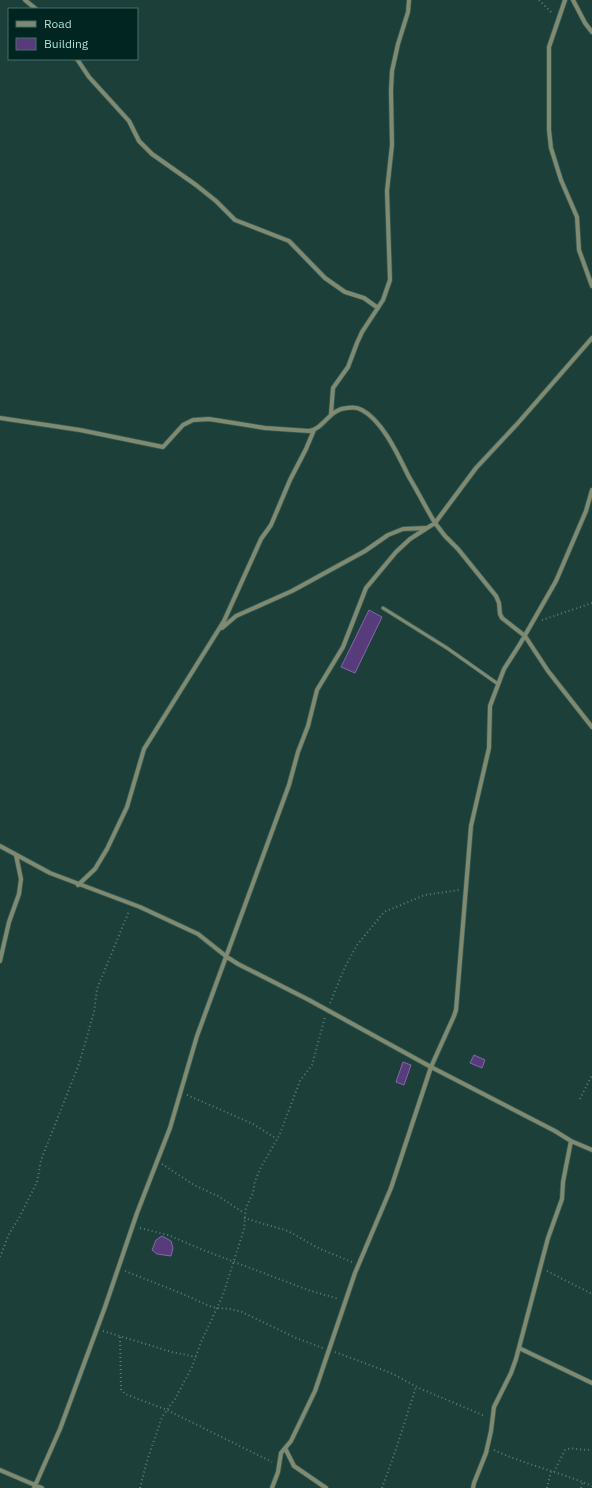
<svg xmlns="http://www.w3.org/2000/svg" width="592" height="1488" font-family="'IBM Plex Sans',sans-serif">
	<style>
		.building { fill: #583b7a; stroke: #8467a9 }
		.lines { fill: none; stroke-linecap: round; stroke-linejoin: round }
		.lane-casing { stroke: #365c56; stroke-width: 4.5 }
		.street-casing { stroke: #365c56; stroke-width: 5.5 }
		.path { stroke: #577f79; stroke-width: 2; stroke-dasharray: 1 3; stroke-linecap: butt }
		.lane { stroke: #808a70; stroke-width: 3 }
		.street { stroke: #808a70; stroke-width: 4 }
	</style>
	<rect width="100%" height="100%" fill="#1c3f3a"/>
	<!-- building -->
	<path class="building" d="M369,610L382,617L355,673L341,667Z
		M474,1055L485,1060L482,1068L470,1063Z
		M403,1062L411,1065L404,1085L396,1082Z
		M162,1236L171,1241L173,1248L171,1256L157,1254L152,1250L156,1240Z"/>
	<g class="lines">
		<defs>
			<path id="lane" d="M383,608L447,648L498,684"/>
			<path id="street" d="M25,0L36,9
				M565,0L549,47V130L551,148L561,180L577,217L579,250L592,286
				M573,0L585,23L592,32
				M77,59L89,77L129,121L139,141L152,154L196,185L216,201L235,220L289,241L325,278L345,292L364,298L378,308
				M331,414L333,388L348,367L357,343L362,332L383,300L390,280L387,191L392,145L391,91L392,71L398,44L408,12L409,0
				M0,418L80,430L163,447L183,425L193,420L209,419L265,428L309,431C324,429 329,409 347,408C352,407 357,407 362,410C383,421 399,457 409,477C418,492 426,508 435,523L445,536L458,549L496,596L499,603L500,614L502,618L525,636L548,671L592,727
				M222,628L236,616L292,591L365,551L388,535L403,529L425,528
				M0,846L50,873L140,907L198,934L227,957L238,964L309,1000L431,1067L555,1131L571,1141L592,1150
				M78,885L95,869L107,849L127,807L144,749L224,621L261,539L271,525L290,480L306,449L314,430
				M0,961L9,922L19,894L21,879L16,855
				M519,1348L592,1383
				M285,1448L294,1466L326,1488
				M0,1470L42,1488
				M34,1488L60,1429L105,1307L137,1213L170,1128L197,1036L289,785L298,752L308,726L317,690L343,647L366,588L396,552L410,539L435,523L476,468L518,423L592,338
				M272,1488L278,1472L281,1453L291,1441L315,1391L355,1273L391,1188L431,1067L454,1016L456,1010L471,826L489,748L490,706L504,669L520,644L556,581L586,511L592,490
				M473,1488L474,1483L486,1453L491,1431L494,1407L511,1373L516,1359L548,1238L562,1199L563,1182L571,1141"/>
		</defs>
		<!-- lane casing -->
		<use href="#lane" class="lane-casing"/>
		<!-- street casing -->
		<use href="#street" class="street-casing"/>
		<!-- path -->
		<path class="path" d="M539,0L552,13
			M542,620L592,603
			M330,1003L345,967L357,945L384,912L425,895L459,890
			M187,1095L253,1124L277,1139
			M580,1099L592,1075
			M162,1164L194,1185L218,1196L244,1213
			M244,1218L288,1231L320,1249L352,1262
			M140,1228L168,1235L203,1250L308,1290L339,1299
			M0,1257L9,1234L19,1218L37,1182L41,1160L79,1064L94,1012L97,989L129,911
			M125,1271L183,1294L209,1306L217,1308L231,1309L242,1312L296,1338L323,1348
			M547,1271L592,1294
			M103,1331L172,1352L196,1357
			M120,1337L121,1389L125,1394L167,1410L272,1462
			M335,1352L391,1373L421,1389L485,1416
			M494,1450C526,1465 560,1472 592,1486
			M554,1472L565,1450C574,1446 583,1452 592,1449
			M140,1488L147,1461L162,1417L175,1399L192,1367L201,1342L223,1295L244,1229L246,1207L253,1193L255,1181L260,1169L279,1136L300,1081L312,1065L325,1017
			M382,1488L395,1452L416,1387
			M547,1488L551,1471
			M581,1488L583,1482"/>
		<!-- lane -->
		<use href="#lane" class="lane"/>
		<!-- street -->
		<use href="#street" class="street"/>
	</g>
	<!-- legend -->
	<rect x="8" y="8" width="130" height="52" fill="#012621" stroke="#46706a"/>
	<rect x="16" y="21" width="20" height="6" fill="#808a70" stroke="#46706a"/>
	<text x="44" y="28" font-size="12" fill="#aedfd7">Road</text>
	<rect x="16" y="38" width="20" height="12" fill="#583b7a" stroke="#46706a"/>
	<text x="44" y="48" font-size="12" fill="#aedfd7">Building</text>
</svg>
